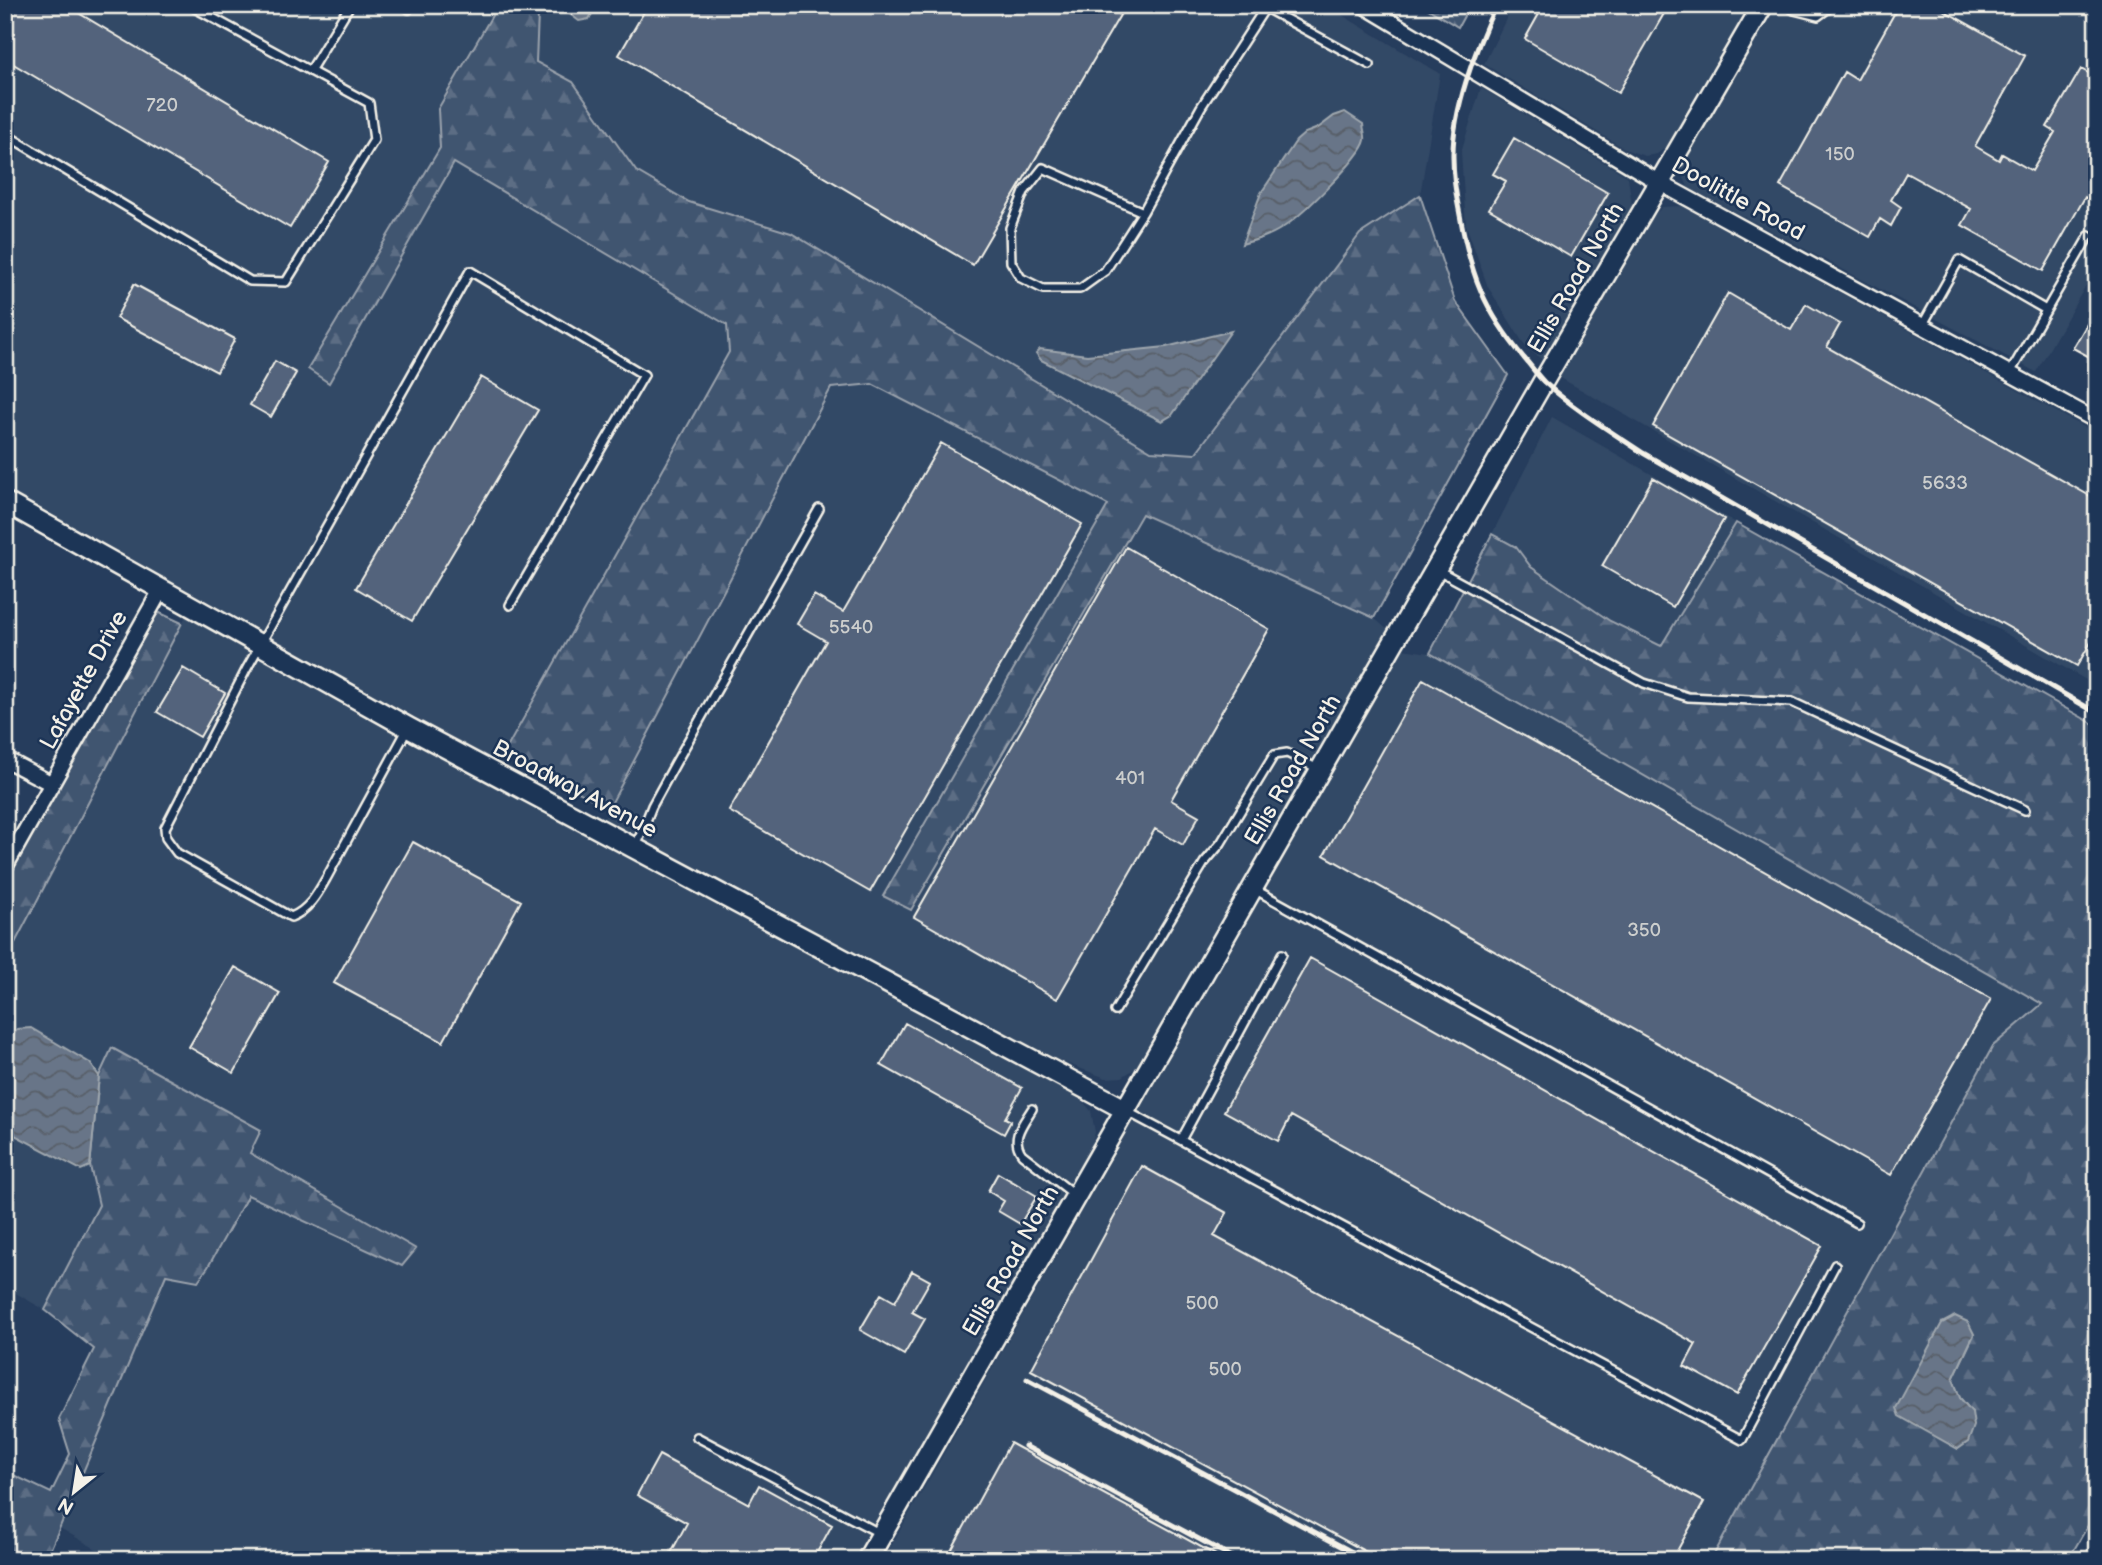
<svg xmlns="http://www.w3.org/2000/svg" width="2102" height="1565" font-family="'Balsamiq Sans',sans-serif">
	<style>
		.built { fill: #334966; fill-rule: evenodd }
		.forest { fill: url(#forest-firs); stroke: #9aa2ac; stroke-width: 2; fill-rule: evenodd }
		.water { fill: url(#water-waves); stroke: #9fa7ae; stroke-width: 2 }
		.building { fill: #52647b; stroke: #f4f1e8; stroke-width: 2 }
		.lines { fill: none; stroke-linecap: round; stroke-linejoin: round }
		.service-casing { stroke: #f4f1e8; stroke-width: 12 }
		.minor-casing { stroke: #f4f1e8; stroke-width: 19 }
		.tertiary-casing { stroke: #f4f1e8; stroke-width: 24 }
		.service { stroke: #1d3557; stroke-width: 7 }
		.minor { stroke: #1d3557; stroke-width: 14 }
		.tertiary { stroke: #1d3557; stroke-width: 19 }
		.rail { stroke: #f4f1e8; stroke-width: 5 }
		.labels { text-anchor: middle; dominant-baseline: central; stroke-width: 5; stroke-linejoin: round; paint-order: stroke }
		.number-label { font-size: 19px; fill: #cccecd }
		.street-label { font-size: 23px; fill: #f4f1e8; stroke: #1d3557 }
	</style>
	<defs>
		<pattern id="forest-firs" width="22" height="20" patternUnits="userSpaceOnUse" patternTransform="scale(1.75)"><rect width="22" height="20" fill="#40546f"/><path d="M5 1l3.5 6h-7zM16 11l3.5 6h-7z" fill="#5c6d84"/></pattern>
		<pattern id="water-waves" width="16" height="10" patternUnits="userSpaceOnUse" patternTransform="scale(1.75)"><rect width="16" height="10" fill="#677588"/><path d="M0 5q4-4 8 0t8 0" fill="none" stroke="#585e67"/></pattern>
	</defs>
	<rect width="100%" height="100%" fill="#263d5d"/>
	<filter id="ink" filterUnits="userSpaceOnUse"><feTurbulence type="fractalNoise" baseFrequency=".0143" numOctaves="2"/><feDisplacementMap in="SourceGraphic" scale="14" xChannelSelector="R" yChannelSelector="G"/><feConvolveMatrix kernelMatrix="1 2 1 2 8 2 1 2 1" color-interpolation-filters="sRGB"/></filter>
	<g filter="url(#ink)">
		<!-- built -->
		<path class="built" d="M5,5H498L438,109L440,148L308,369L329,382L454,163L727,325L729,352L504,753L495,761L5,493Z
			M543,5H565L567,12L589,18L597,5H1325L1440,74L1420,195L1360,234L1195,454L1151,451L791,233L689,202L636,171L573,82L536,62L538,14ZM1334,116L1365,140L1359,152L1309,207L1259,240L1242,243L1305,133L1318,128ZM1231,332L1172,415L1040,349L1087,355L1166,347Z
			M1513,5H1751L1670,144L1657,154L1645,156L1627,150L1484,64Z
			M1775,5H2097V266L2036,372L1688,187L1683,176V165Z
			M1481,88L1628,177L1632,206L1544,361L1526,347L1488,287L1466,225L1461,152Z
			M1682,206L2097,434V663L2088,681L1559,377L1649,221L1662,207Z
			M871,384L1108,505L883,896L910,909L1142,514L1374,618L1389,631L1142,1064L1122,1077L1106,1078L1039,1053L604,819L831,388Z
			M1552,417L1736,523L1661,646L1610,622L1531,567L1516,547L1492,534Z
			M188,612L576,828L1080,1098L1091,1111L1095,1132L1092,1145L856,1560H115L60,1528L167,1275L198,1281L208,1267L248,1194L402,1266L415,1249L250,1153L261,1129L113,1048L99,1076L90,1063L17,1029L5,1044V962Z
			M1402,649L1430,653L2043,1004L1993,1046L1711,1560H883Z
			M5,1130L81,1170L90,1166L99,1205L45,1310L5,1287Z"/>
		<!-- forest -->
		<path class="forest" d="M498,5H543L538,14L536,62L573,82L636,171L689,202L791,233L1151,451L1195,454L1360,234L1420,195L1455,301L1508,375L1374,618L1142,514L911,910L883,896L1108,505L872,384L831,388L609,808L504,753L729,352L727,325L454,163L329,383L308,369L440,148L438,109Z
			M1422,5H1470L1458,27Z
			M1736,523L2097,726V1510L2068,1560H1711L1993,1046L2042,1004L1430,653L1492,534L1516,547L1531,567L1610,621L1661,646ZM1942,1323L1974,1335L1953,1379L1960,1398L1972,1412L1958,1449Z
			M160,613L182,623L5,962V884L150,619Z
			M112,1048L261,1130L250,1153L416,1249L402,1266L248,1195L208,1267L198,1281L166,1275L46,1560H5V1471L51,1493L70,1454L59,1419L94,1349L45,1310L99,1205L90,1166L99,1076Z"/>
		<!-- water -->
		<path class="water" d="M565,5H597L589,19L579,21L567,12Z
			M1345,112L1363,124C1363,128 1366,136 1365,140C1362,157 1299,218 1282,228C1270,236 1256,240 1242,244L1261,193L1296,141L1305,133L1318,128L1334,116Z
			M1231,331L1172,415L1162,421L1041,360L1036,353L1040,349L1087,355L1166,347Z
			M31,1028L90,1063L99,1076L90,1166L81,1170L5,1130V1044L17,1029Z
			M1955,1316L1968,1322L1974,1334L1953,1379L1960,1398L1972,1412L1974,1426L1968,1442L1958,1449L1899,1416L1896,1408L1942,1323Z"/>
		<!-- building -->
		<path class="building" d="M5,5H65L329,162L290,228L5,59Z
			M648,5H1126L973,265L619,55Z
			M1544,5H1669L1618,93L1525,39Z
			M1899,5H1934L2025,56L1975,146L1999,160L2002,154L2032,171L2055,132L2047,127L2081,69L2097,78V204L2085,197L2043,271L1962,225L1971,209L1906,173L1891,200L1901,207L1891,226L1880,219L1870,237L1780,186L1844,72L1857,80Z
			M1514,138L1608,193L1571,257L1489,209L1506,181L1493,174Z
			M134,284L235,339L217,372L116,318Z
			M1728,293L1791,330L1806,304L1840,324L1827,347L2097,500V632L2077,666L1653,426Z
			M2087,324L2097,329V361L2073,348Z
			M275,361L296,373L271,417L250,405Z
			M481,377L538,410L412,621L356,588Z
			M941,443L1082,524L870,892L729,811L826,641L797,624L814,595L843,612Z
			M1653,478L1724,519L1673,607L1602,566Z
			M1126,547L1269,629L1171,800L1199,816L1183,845L1155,829L1057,999L914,917Z
			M183,668L225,693L200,737L157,712Z
			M1423,679L1991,999L1891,1175L1324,855Z
			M413,842L521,901L443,1042L334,983Z
			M1310,958L1822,1246L1737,1395L1684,1366L1696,1344L1291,1116L1278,1141L1224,1111Z
			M235,967L280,993L234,1073L189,1047Z
			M905,1023L1022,1088L1005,1118L1011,1121L1004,1134L881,1065Z
			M1142,1166L1227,1213L1214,1236L1704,1502L1672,1560H1381L1031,1370Z
			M998,1173L1037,1196L1020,1224L998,1211L1004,1201L988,1191Z
			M912,1271L930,1281L912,1312L925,1319L904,1355L860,1330L881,1294L895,1302Z
			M1010,1443L1225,1560H946Z
			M659,1455L749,1504L759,1485L832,1525L813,1560H667L687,1523L637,1495Z"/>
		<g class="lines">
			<defs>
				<path id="service" d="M403,5L409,9L411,5
					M1260,5L1370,65
					M1786,5L1794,10L1818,16L1833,5
					M310,71L350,5
					M5,134L250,281L286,282L374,140L369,103L189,5
					M1143,212L1043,168L1024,192L1010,228L1011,262L1021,278L1043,289H1080L1105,271L1143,212L1201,107L1267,5
					M1922,326L1959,260L2046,310
					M2010,373L2089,236
					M1436,569L1644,683L1688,697L1792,702L2025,810
					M407,730L327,877C318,893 309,910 291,917L177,853L166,838L165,828L246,670L470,271L644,375L510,605
					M636,846L652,806L675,764L819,509
					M1254,889L1857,1223
					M1115,1011L1204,863L1221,843L1274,755L1287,753L1320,770
					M1032,1109C1023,1124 1010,1138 1022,1154L1076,1196
					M1126,1111L1742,1440L1835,1265
					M1181,1140L1282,954
					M697,1437L881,1534"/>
				<path id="minor" d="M1363,5L1660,183L2097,421
					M5,759L52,784
					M5,867L162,588"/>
				<path id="tertiary" d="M5,502L409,728L1126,1110
					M867,1560L1543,382L1763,5"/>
			</defs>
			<!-- service casing -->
			<use href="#service" class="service-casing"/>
			<!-- minor casing -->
			<use href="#minor" class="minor-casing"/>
			<!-- tertiary casing -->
			<use href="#tertiary" class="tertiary-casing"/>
			<!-- service -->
			<use href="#service" class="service"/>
			<!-- minor -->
			<use href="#minor" class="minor"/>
			<!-- tertiary -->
			<use href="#tertiary" class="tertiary"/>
			<!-- rail -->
			<path class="rail" d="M1496,5C1476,47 1452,111 1453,157C1453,177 1456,196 1460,215C1471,276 1484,310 1524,358C1531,366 1537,375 1544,382C1574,409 1610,431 1643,453L2097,713
				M1027,1379L1367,1560
				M1025,1446L1238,1560
				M2094,1560L2097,1555"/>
		</g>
	</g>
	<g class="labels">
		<!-- number labels -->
		<g class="number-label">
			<text x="162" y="105">720</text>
			<text x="1840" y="154">150</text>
			<text x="1945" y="483">5633</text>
			<text x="851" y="627">5540</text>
			<text x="1130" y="778">401</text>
			<text x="1644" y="930">350</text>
			<text x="1202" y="1303">500</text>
			<text x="1225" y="1369">500</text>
		</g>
		<!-- street labels -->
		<g class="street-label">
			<text transform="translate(1738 199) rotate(29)">Doolittle Road</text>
			<text transform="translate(1576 278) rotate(-60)">Ellis Road North</text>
			<text transform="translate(84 680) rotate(-61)">Lafayette Drive</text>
			<text transform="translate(1293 770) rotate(-60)">Ellis Road North</text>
			<text transform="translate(575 789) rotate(28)">Broadway Avenue</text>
			<text transform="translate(1011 1261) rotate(-60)">Ellis Road North</text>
		</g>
	</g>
	<!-- margin -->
	<rect width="2102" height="1565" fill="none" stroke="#1d3557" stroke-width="28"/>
	<rect x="14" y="14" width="2074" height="1537" fill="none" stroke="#f4f1e8" stroke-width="2.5" filter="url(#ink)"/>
	<!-- north arrow -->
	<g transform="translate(74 1492) rotate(210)" stroke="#1d3557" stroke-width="5" paint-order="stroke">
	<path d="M0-5L12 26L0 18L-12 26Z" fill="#f4f1e8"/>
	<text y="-10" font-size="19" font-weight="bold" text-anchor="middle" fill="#f4f1e8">N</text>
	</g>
</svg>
